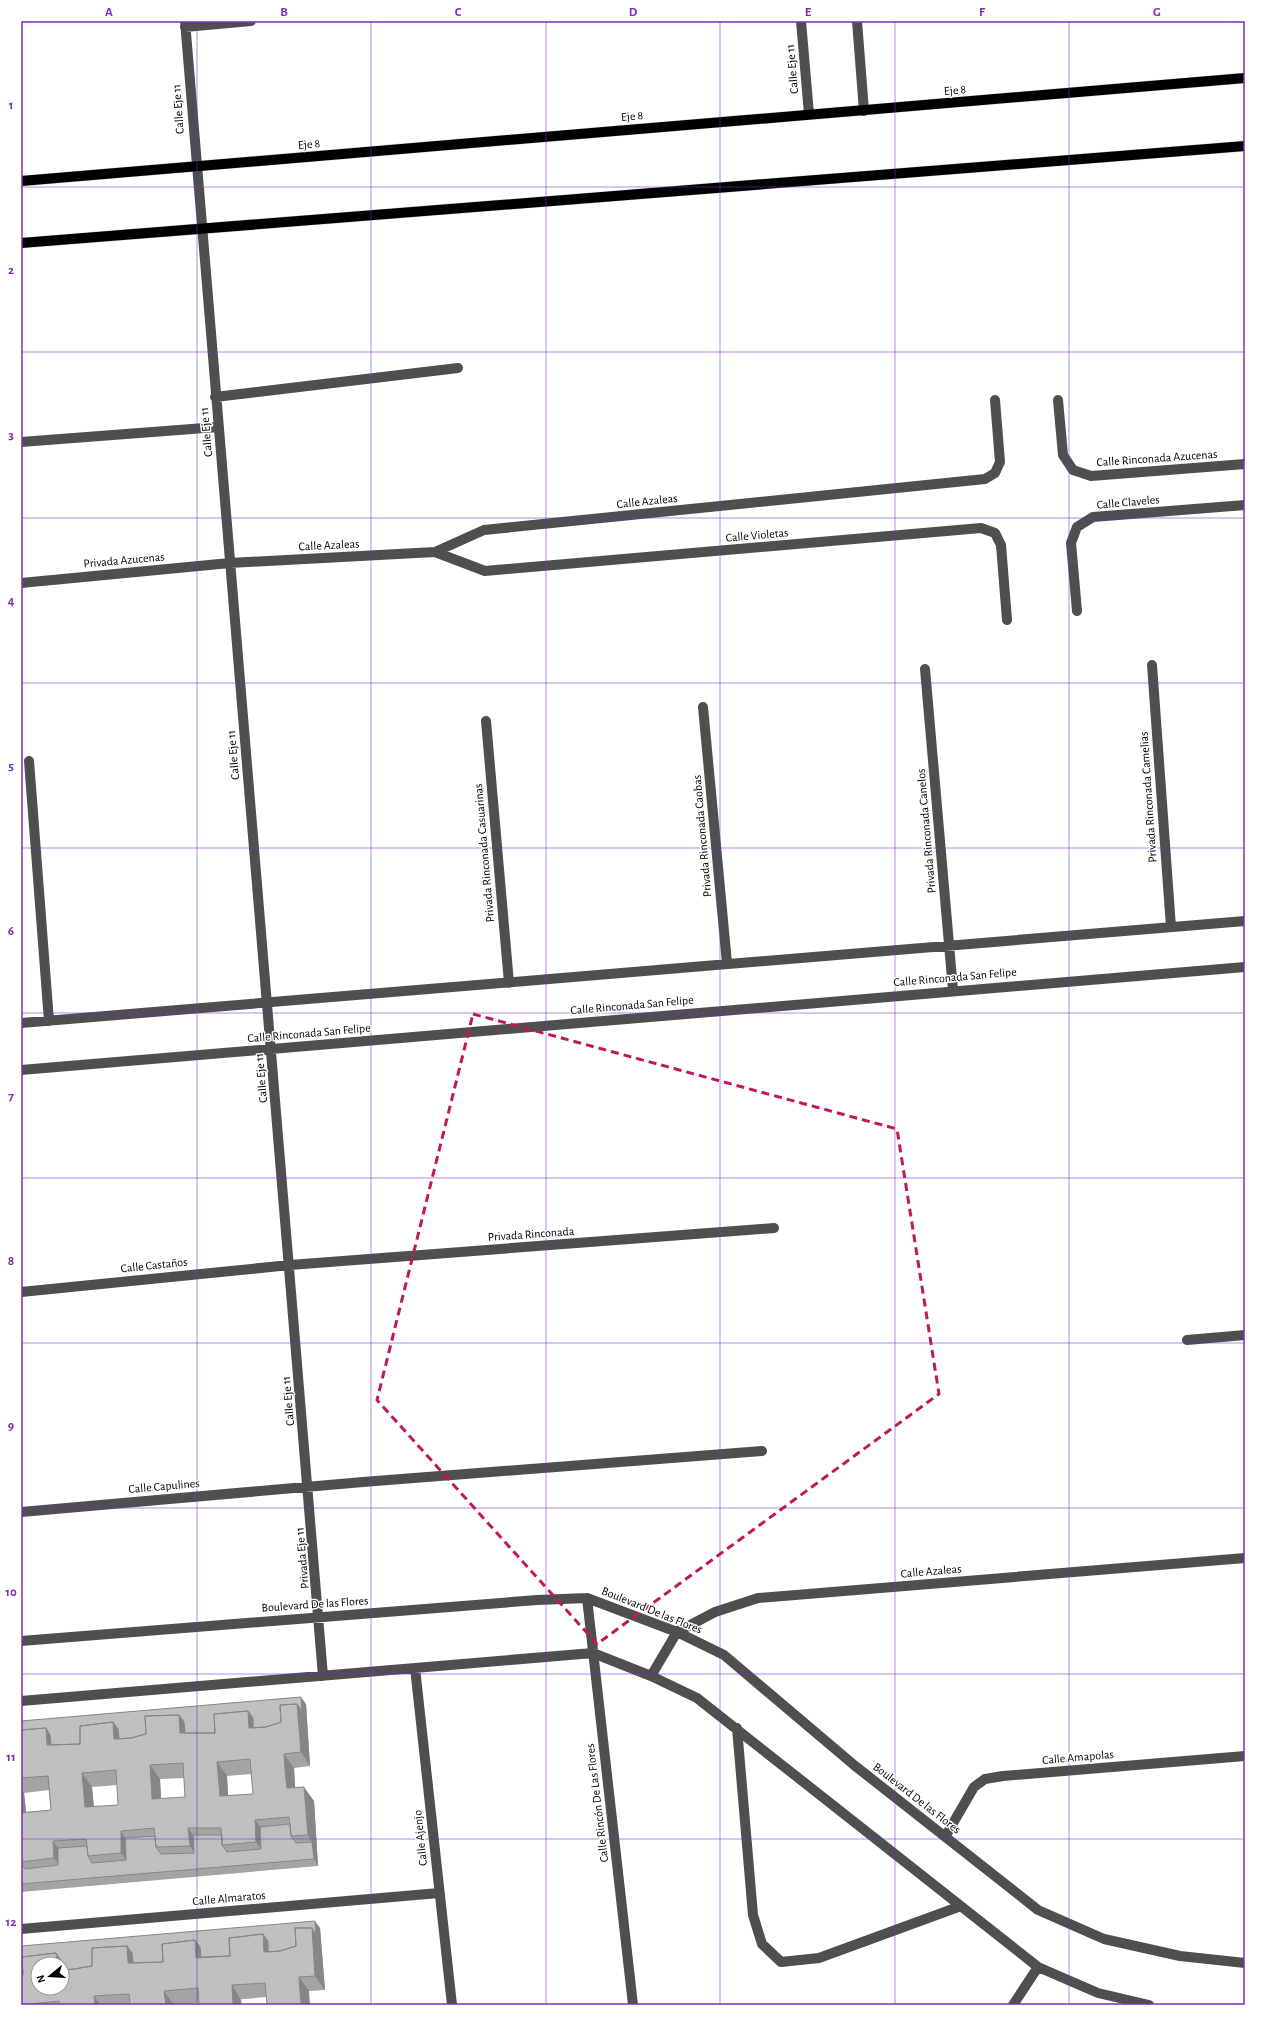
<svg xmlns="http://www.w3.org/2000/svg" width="1266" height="2026" font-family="'Alegreya Sans',sans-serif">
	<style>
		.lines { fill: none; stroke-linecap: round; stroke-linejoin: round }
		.major-casing { stroke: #dbdbdb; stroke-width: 11 }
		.minor { stroke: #4f4f4f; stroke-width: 10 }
		.major { stroke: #000; stroke-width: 10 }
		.wall { fill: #a4a4a4; fill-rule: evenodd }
		.shaded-wall { fill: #868686 }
		.building { fill: #bfbfbf; stroke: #868686; fill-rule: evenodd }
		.marked { fill: none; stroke: #c2185b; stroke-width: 3; stroke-dasharray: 8 5; stroke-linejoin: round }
		.grid { fill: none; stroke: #7b2cbf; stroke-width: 1; stroke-opacity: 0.55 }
		.labels { text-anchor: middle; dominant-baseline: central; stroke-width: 3; stroke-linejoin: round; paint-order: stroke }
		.street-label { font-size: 12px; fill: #000; stroke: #fff }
		.neatline { fill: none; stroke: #7b2cbf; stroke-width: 1.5 }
		.grid-label { font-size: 13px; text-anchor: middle; font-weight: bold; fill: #7b2cbf }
	</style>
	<rect width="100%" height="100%" fill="#fff"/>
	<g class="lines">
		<defs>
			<path id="major" d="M21,181L1245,78
				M21,243L1245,146"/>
		</defs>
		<!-- major casing -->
		<use href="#major" class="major-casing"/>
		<!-- minor -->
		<path class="minor" d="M185,21L323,1676
			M801,21L809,114
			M857,21L864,111
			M185,27L251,21
			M215,397L458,368
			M1058,400L1063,455L1073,470L1091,476L1245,464
			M21,442L218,427
			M435,552L485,571L981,528L995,533L1001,545L1007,620
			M21,583L230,563L435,552L484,530L985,479L995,473L1000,462L995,400
			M1077,611L1071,543L1077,527L1093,517L1245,505
			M1152,665L1171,927
			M925,669L953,990
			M703,707L727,963
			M486,721L509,983
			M29,761L49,1021
			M21,1023L1245,921
			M21,1070L1245,967
			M21,1292L290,1265L774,1228
			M1187,1340L1245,1335
			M21,1512L363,1482L762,1451
			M587,1598L633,2005
			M21,1641L537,1600L587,1598L677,1632L724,1655L854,1765L1038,1910L1104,1939L1180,1956L1245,1963
			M415,1668L452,2005
			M651,1676L677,1632L715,1612L758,1598L1245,1558
			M21,1701L593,1653L651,1676L697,1698L1038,1967L1098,1993L1149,2005
			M737,1728L753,1915L762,1944L781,1962L819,1958L961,1906
			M945,1837L974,1787L985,1779L1003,1776L1245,1756
			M21,1929L439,1893
			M1013,2005L1038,1967"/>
		<!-- major -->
		<use href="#major" class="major"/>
	</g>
	<!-- wall -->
	<path class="wall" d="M306,1704L310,1766L294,1768L295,1787L314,1801L318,1866L21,1892V1721ZM251,1774L253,1794L228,1796L227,1776ZM184,1778L185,1797L161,1799L160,1779ZM117,1785L118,1805L94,1807L92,1787ZM49,1790L51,1810L26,1812L24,1793Z
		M320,1928L325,1990L309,1991L266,1997L177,2005H21Z"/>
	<!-- shaded-wall -->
	<path class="shaded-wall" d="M301,1697L306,1704L310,1766L301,1752L297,1704Z
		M248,1711L258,1725V1735L249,1728Z
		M179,1715L189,1729L190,1740L180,1733Z
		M113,1722L123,1736L124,1746L114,1739Z
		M46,1728L55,1742L56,1752L47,1745Z
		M284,1754L294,1768L296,1802L287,1788Z
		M217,1762L227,1776L229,1810L220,1796Z
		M150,1765L160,1779L162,1813L152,1799Z
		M82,1773L92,1787L95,1821L85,1807Z
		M304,1787L314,1801L318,1866L314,1859L312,1842L308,1835Z
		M21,1788L24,1793L28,1827L21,1818Z
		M255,1820L265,1834L266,1856L256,1842Z
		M188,1828L198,1842L199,1860L190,1846Z
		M121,1831L130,1845L131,1867L121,1853Z
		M53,1841L63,1855V1872L54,1858Z
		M315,1921L320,1928L325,1990L315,1976L312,1928Z
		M263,1934L273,1949V1958L264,1952Z
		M195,1940L205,1954L206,1964L196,1958Z
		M127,1946L137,1960V1970L128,1963Z
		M56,1953L66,1967L62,1964H57Z
		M299,1977L309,1991L310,2005H301Z
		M232,1985L241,2000L242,2005H233Z
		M164,1991L174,2005H166Z
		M94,1996L101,2005H95Z"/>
	<!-- building -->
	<path class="building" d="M301,1697L302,1711L297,1704L280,1705L281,1722L266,1727L253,1728V1718L248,1711L214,1714L215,1733H185L184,1722L179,1715L145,1716L146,1734L131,1738L119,1739L118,1729L113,1722L80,1726V1744L51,1745L50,1735L46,1728L21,1730V1721Z
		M297,1704L301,1752L284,1754L285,1771L287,1788L304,1787L308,1835L291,1836L289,1817L255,1820L256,1842L222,1845L221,1828H188L190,1846L156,1847L154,1828L121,1831V1853L88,1856L86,1839L53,1841L54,1858L21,1862V1813L51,1810L48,1776L21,1778V1730L46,1728L47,1745L80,1744V1726L113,1722L114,1739L131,1738L146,1734L145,1716L179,1715L180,1733H215L214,1714L248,1711L249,1728L266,1727L281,1722L280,1705ZM250,1759L253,1794L220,1796L217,1762ZM183,1763L185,1797L152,1799L150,1765ZM116,1770L118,1805L85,1807L82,1773Z
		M290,1824L291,1836L296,1843L312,1842L314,1859L21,1884V1863L25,1869L58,1865V1848L87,1846L88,1856L92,1863L126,1860L125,1838L155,1836L156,1847L161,1854L194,1853L193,1835H222V1845L227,1852L261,1849L260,1827Z
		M315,1921L316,1935L312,1928H295L296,1946L280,1951L268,1952V1941L263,1934L229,1938L230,1956L201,1957L200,1947L195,1940L162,1944L163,1962L133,1963L132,1953L127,1946L92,1948V1966L74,1969L62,1970V1964H61V1960L56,1953L22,1957L23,1975H21V1946Z
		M295,1928H312L315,1976L299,1977L301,2005H267L265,1983L232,1985L233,2005H199L198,1988L164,1991L166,2005H130L129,1994L94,1996L95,2005H59V2001L21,2005V1975H23L22,1957L56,1953L57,1964H38V1988H62V1970L74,1969L92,1966V1948L127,1946L128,1963L163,1962L162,1944L195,1940L196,1958L230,1956L229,1938L263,1934L264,1952L280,1951L296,1946Z"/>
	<!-- marked area -->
	<path class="marked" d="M473,1014L897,1129L939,1394L597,1644L377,1400Z"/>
	<!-- grid -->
	<path class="grid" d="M197,21V2005M371,21V2005M546,21V2005M720,21V2005M895,21V2005M1069,21V2005M21,187H1245M21,352H1245M21,518H1245M21,683H1245M21,848H1245M21,1013H1245M21,1178H1245M21,1343H1245M21,1508H1245M21,1674H1245M21,1839H1245"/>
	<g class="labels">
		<!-- street labels -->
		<g class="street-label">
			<text transform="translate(792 69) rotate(-95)">Calle Eje 11</text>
			<text transform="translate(955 90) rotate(-5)">Eje 8</text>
			<text transform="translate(178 109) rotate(-94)">Calle Eje 11</text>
			<text transform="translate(632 116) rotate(-5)">Eje 8</text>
			<text transform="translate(309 144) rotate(-5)">Eje 8</text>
			<text transform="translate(206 432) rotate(-95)">Calle Eje 11</text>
			<text transform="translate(1157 458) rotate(-4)">Calle Rinconada Azucenas</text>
			<text transform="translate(647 501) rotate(-6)">Calle Azaleas</text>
			<text transform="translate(1128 502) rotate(-5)">Calle Claveles</text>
			<text transform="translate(757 535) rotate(-5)">Calle Violetas</text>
			<text transform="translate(329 545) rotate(-3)">Calle Azaleas</text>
			<text transform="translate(124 560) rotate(-5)">Privada Azucenas</text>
			<text transform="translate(233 755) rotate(-95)">Calle Eje 11</text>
			<text transform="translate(1148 797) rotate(-94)">Privada Rinconada Camelias</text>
			<text transform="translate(926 831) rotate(-95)">Privada Rinconada Canelos</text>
			<text transform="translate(702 836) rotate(-95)">Privada Rinconada Caobas</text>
			<text transform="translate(484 853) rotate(-95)">Privada Rinconada Casuarinas</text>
			<text transform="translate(955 977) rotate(-5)">Calle Rinconada San Felipe</text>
			<text transform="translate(632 1005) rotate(-5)">Calle Rinconada San Felipe</text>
			<text transform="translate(309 1033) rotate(-5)">Calle Rinconada San Felipe</text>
			<text transform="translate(261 1078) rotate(-95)">Calle Eje 11</text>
			<text transform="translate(531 1234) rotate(-4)">Privada Rinconada</text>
			<text transform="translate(154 1265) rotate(-6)">Calle Castaños</text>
			<text transform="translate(288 1401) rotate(-95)">Calle Eje 11</text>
			<text transform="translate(164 1486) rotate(-5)">Calle Capulines</text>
			<text transform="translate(302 1558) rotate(-95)">Privada Eje 11</text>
			<text transform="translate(931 1571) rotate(-5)">Calle Azaleas</text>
			<text transform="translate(315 1604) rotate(-4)">Boulevard De las Flores</text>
			<text transform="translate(652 1610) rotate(22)">Boulevard De las Flores</text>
			<text transform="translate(1078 1757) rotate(-5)">Calle Amapolas</text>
			<text transform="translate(917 1798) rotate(38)">Boulevard De las Flores</text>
			<text transform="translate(597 1803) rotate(-97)">Calle Rincón De Las Flores</text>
			<text transform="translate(420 1838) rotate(-96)">Calle Ajenjo</text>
			<text transform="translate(229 1898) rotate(-5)">Calle Almaratos</text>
		</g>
	</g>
	<!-- border -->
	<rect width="1266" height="2026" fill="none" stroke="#ffffff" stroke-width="44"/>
	<!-- north arrow -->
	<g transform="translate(50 1976) rotate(252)"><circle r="19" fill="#ffffff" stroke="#999999"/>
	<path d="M0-3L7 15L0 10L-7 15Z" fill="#000000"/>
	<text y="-6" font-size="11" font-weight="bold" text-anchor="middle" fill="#000000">N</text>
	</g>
	<rect x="22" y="22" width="1222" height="1982" class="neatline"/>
	<g class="grid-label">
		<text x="109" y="16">A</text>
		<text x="284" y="16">B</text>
		<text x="458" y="16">C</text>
		<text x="633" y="16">D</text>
		<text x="808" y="16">E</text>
		<text x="982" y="16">F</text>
		<text x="1157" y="16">G</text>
		<text x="11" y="109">1</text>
		<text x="11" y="274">2</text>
		<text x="11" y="439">3</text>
		<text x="11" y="605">4</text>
		<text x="11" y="770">5</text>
		<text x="11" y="935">6</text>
		<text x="11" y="1100">7</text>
		<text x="11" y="1265">8</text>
		<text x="11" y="1430">9</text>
		<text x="11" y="1596">10</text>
		<text x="11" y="1761">11</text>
		<text x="11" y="1926">12</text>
	</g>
</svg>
